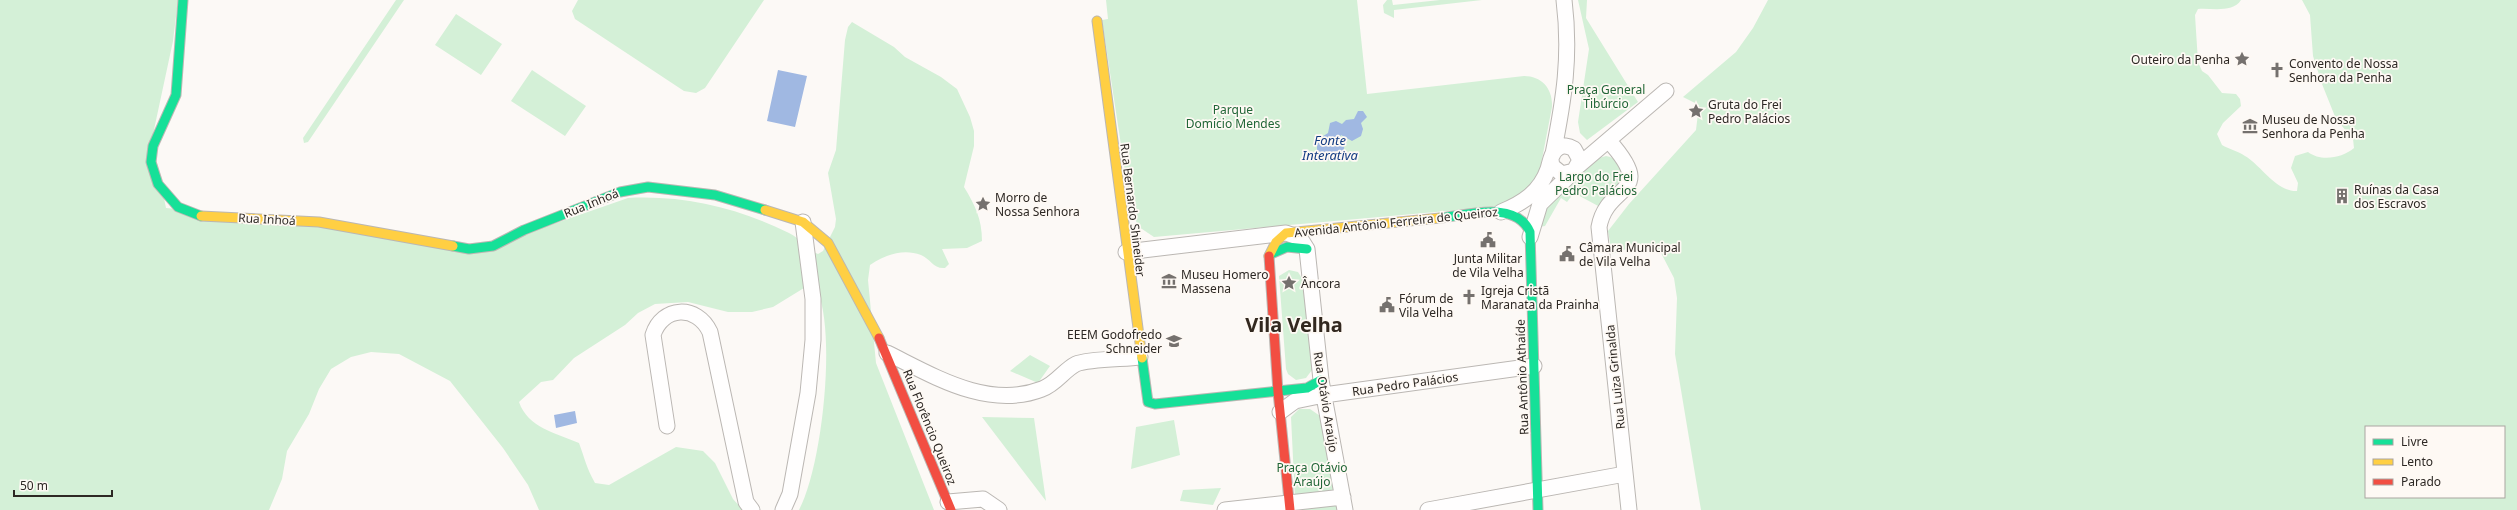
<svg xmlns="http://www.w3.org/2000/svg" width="2517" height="510" font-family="'Noto Sans',sans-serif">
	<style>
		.green { fill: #d4f0d7; fill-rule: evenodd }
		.water { fill: #a0b8e2 }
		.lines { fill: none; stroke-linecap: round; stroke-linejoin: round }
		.street-casing { stroke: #bbb7b3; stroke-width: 17 }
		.fast-casing { stroke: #bbb7b3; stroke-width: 11 }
		.slow-casing { stroke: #bbb7b3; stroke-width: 11 }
		.jam-casing { stroke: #bbb7b3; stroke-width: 11 }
		.street { stroke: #fffefe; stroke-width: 15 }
		.fast { stroke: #16e098; stroke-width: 9 }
		.slow { stroke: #ffcf43; stroke-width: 9 }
		.jam { stroke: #f24e42; stroke-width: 9 }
		.labels { text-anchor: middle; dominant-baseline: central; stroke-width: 3.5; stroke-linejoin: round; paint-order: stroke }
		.poi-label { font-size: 12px; fill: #2d2824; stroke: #fef9f4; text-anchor: start }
		.park-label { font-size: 12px; fill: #216637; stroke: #fef9f4 }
		.street-label { font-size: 12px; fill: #2d2824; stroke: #fef9f4 }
		.water-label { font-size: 13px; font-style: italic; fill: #123b82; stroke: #fef9f4 }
		.town-label { font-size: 20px; font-weight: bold; fill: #32281f; stroke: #fef9f4 }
	</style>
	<rect width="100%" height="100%" fill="#fcf9f6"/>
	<!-- green -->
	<path class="green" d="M0,0H178L173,41L152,139L166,208L299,220L470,253L628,198C684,195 738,208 789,233C800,238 807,250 818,254L823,251L835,227L836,219L828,173L836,150L845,40L848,27L852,22L894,47L905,57L941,77L957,89L970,117L974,131V146L964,187C975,205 982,219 982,241L967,248L942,249L949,264L945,268C933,269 931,259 921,255C903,248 885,255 870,265L868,280L876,363L934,510H799C822,467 836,337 818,292L804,288L773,307L752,312H728L688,302L655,304L638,313L625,325L574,358L553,380L541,382L519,402C528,428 556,433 579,443C585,459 586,467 595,483L609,485L676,447L703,451L715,463L733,499L743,510H539L528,485L503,448L450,381L399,354L371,352L351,357L331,369L319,389L309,414L287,451L282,479L269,510H0Z
		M396,0H404L308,142L304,143L303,138Z
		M578,0H764L705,88L696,93L684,91L575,19L572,11Z
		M1106,0H1357L1367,94L1524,76C1542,76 1553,89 1552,107L1538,180L1521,197L1492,207L1154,237L1139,227L1131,211L1102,20L1108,19Z
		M1387,0H1392L1393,5L1440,0H1482L1394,10V18L1384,13L1383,5Z
		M1578,0H1587L1586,18L1638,102L1587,140L1580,133L1578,122L1589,49Z
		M1768,0H2241C2233,13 2213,8 2198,9L2195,15L2198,62L2202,71L2208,75L2222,93L2236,94L2240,99L2241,106L2223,123L2217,134L2222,145C2229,149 2238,151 2245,156C2261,165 2276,192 2297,191L2298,183L2291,168L2295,156L2308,152C2321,162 2342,158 2354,148L2353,139L2336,119L2322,84L2313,56L2310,15L2302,0H2517V510H1701L1675,354L1677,298L1674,278L1661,253L1647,247L1635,246L1612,254L1608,231L1629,204L1696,130L1699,105L1683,97L1736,52L1753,28ZM2366,427H2504V497H2366Z
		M456,14L502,44L481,75L435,45Z
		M532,70L586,106L565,136L511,101Z
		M1606,156C1618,158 1622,167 1623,178L1600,207L1574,193L1567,202L1561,198L1545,226L1539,227L1545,207L1596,159Z
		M1289,270L1298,272L1303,280L1312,370L1306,378L1296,380L1288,374L1286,369L1279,276Z
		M1030,355L1050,366L1038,383L1010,371Z
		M1299,409H1310L1323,418L1336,492L1295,499L1291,417Z
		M982,417L1034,418L1046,501Z
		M1174,420L1180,455L1131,469L1136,427Z
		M1221,488L1213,505L1180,501L1183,490Z
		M1339,505V510H1302V508Z"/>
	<!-- water -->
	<path class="water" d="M778,70L807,76L795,127L767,121Z
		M1358,111H1363L1367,117L1361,123L1363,129L1361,136L1352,141L1341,135L1340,137C1347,145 1345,154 1336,160H1323L1317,153V140L1328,133L1330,123L1336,121L1342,124L1346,120L1354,119Z
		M575,411L577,423L556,428L554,415Z"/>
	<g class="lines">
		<defs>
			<path id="street" d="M1609,141C1658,196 1607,182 1599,227L1629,510
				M1553,154C1564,99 1571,56 1564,0
				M1578,166L1666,91
				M1501,212C1523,203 1540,192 1548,169C1550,163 1551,153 1557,149C1562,144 1569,146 1574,149L1580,160L1574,171L1562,174L1552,166L1551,160
				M1530,237L1540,204L1574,171
				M1126,252L1286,233L1300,238L1307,249L1321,380L1345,510
				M887,353C934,376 988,410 1042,389C1056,384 1064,370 1076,364C1088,359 1125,359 1140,357
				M1280,412L1295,401L1324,395L1534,366
				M667,426L653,335C662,306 697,304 710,332L746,502L752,510
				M948,502L983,499L999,510
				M783,510L790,494L808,393L813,340V299L803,222
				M1225,510L1343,497
				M1428,510L1625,474"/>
			<path id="fast" d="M183,0L176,95L153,146L151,162L158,184L178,207L201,216
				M1440,218C1467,215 1516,200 1530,232L1538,510
				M453,246L469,249L493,246L524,230L620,192L648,187L715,195L765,210
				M1271,254L1287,247L1307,249
				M1142,358L1148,402L1155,404L1307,388L1321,380"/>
			<path id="slow" d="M1097,21L1142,358
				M765,210L803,222L828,243L879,338
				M201,216L319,222L453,246
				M1269,256L1276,242L1286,233L1440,218"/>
			<path id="jam" d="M1269,256L1278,392L1290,510
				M879,338L951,510"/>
		</defs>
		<!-- street casing -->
		<use href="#street" class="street-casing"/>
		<!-- fast casing -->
		<use href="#fast" class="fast-casing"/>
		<!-- slow casing -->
		<use href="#slow" class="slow-casing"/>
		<!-- jam casing -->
		<use href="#jam" class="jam-casing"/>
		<!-- street -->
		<use href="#street" class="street"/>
		<!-- fast -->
		<use href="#fast" class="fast"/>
		<!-- slow -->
		<use href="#slow" class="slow"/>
		<!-- jam -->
		<use href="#jam" class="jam"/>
	</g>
	<!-- icons -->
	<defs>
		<symbol id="sight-bare" viewBox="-9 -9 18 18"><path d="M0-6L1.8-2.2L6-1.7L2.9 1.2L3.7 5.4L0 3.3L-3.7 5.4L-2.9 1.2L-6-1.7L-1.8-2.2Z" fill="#75716e" stroke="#fef9f4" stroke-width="2.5" paint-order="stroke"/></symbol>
		<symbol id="church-bare" viewBox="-9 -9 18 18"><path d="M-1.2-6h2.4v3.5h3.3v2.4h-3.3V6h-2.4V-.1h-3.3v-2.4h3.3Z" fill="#75716e" stroke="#fef9f4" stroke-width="2.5" paint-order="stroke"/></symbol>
		<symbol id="museum-bare" viewBox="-9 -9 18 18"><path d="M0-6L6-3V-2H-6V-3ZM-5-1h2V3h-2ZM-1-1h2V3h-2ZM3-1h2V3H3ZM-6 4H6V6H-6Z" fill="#75716e" stroke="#fef9f4" stroke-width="2.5" paint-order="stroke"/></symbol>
		<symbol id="building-bare" viewBox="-9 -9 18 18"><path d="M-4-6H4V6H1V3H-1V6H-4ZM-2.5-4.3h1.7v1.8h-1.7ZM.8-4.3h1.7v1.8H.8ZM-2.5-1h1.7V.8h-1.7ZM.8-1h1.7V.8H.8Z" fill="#75716e" stroke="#fef9f4" stroke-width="2.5" paint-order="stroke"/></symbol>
		<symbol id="civic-bare" viewBox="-9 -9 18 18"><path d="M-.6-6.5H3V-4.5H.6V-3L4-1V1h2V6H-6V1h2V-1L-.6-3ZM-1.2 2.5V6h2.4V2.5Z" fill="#75716e" stroke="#fef9f4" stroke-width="2.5" paint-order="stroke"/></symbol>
		<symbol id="school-bare" viewBox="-9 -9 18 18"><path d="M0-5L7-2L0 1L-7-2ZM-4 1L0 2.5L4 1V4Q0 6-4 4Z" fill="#75716e" stroke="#fef9f4" stroke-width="2.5" paint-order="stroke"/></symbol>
	</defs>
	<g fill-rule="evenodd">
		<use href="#sight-bare" x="2231" y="48" width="22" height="22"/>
		<use href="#church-bare" x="2266" y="59" width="22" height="22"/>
		<use href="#sight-bare" x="1685" y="100" width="22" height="22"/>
		<use href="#museum-bare" x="2239" y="115" width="22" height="22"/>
		<use href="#building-bare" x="2331" y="185" width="22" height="22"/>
		<use href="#sight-bare" x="972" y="193" width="22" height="22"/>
		<use href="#civic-bare" x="1477" y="229" width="22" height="22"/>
		<use href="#civic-bare" x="1556" y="243" width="22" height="22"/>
		<use href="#museum-bare" x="1158" y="270" width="22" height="22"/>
		<use href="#sight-bare" x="1278" y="272" width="22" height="22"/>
		<use href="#church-bare" x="1458" y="286" width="22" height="22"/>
		<use href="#civic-bare" x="1376" y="294" width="22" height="22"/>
		<use href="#school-bare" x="1163" y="330" width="22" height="22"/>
	</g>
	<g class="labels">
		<!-- poi labels -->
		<g class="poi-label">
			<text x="2230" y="59" text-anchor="end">Outeiro da Penha</text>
			<text x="2289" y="63">Convento de Nossa<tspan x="2289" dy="14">Senhora da Penha</tspan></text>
			<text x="1708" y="104">Gruta do Frei<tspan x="1708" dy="14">Pedro Palácios</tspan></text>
			<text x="2262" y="119">Museu de Nossa<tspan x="2262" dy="14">Senhora da Penha</tspan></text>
			<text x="2354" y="189">Ruínas da Casa<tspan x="2354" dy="14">dos Escravos</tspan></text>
			<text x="995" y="197">Morro de<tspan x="995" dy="14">Nossa Senhora</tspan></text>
			<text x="1579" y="247">Câmara Municipal<tspan x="1579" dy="14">de Vila Velha</tspan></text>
			<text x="1488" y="258" text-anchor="middle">Junta Militar<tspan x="1488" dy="14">de Vila Velha</tspan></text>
			<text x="1181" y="274">Museu Homero<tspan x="1181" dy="14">Massena</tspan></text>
			<text x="1301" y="283">Âncora</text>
			<text x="1481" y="290">Igreja Cristã<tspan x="1481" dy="14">Maranata da Prainha</tspan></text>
			<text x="1399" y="298">Fórum de<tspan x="1399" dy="14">Vila Velha</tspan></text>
			<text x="1162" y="334" text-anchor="end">EEEM Godofredo<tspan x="1162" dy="14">Schneider</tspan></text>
		</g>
		<!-- park labels -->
		<g class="park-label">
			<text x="1606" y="89">Praça General<tspan x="1606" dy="14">Tibúrcio</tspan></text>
			<text x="1233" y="109">Parque<tspan x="1233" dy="14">Domício Mendes</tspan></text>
			<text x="1596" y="176">Largo do Frei<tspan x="1596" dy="14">Pedro Palácios</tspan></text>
			<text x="1312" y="467">Praça Otávio<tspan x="1312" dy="14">Araújo</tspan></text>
		</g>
		<!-- street labels -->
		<g class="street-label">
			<text transform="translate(591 203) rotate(-22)">Rua Inhoá</text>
			<text transform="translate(1133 210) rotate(83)">Rua Bernardo Shineider</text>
			<text transform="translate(267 219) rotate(3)">Rua Inhoá</text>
			<text transform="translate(1396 222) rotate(-6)">Avenida Antônio Ferreira de Queiroz</text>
			<text transform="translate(1522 377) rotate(-92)">Rua Antônio Athaíde</text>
			<text transform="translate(1615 377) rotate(-96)">Rua Luiza Grinalda</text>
			<text transform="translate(1405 384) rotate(-8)">Rua Pedro Palácios</text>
			<text transform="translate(1326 402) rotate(81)">Rua Otávio Araújo</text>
			<text transform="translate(930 427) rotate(68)">Rua Florêncio Queiroz</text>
		</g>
		<!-- water labels -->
		<g class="water-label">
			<text x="1330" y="140">Fonte<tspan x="1330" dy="15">Interativa</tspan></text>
		</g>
		<!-- town labels -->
		<g class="town-label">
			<text x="1294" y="324">Vila Velha</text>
		</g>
	</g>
	<!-- legend -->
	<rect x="2365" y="426" width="140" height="72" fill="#fef9f4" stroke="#aaa5a1"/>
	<rect x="2373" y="439" width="20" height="6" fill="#16e098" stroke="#aaa5a1"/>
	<text x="2401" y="446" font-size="12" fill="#2d2824">Livre</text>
	<rect x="2373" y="459" width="20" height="6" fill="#ffcf43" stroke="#aaa5a1"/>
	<text x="2401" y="466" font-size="12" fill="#2d2824">Lento</text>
	<rect x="2373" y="479" width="20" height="6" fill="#f24e42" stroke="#aaa5a1"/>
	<text x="2401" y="486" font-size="12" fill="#2d2824">Parado</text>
	<!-- scale -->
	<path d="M14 490v6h98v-6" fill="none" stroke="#2d2824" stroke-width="2"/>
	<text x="20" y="490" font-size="12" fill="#2d2824" stroke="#fef9f4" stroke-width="3" paint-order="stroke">50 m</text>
</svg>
